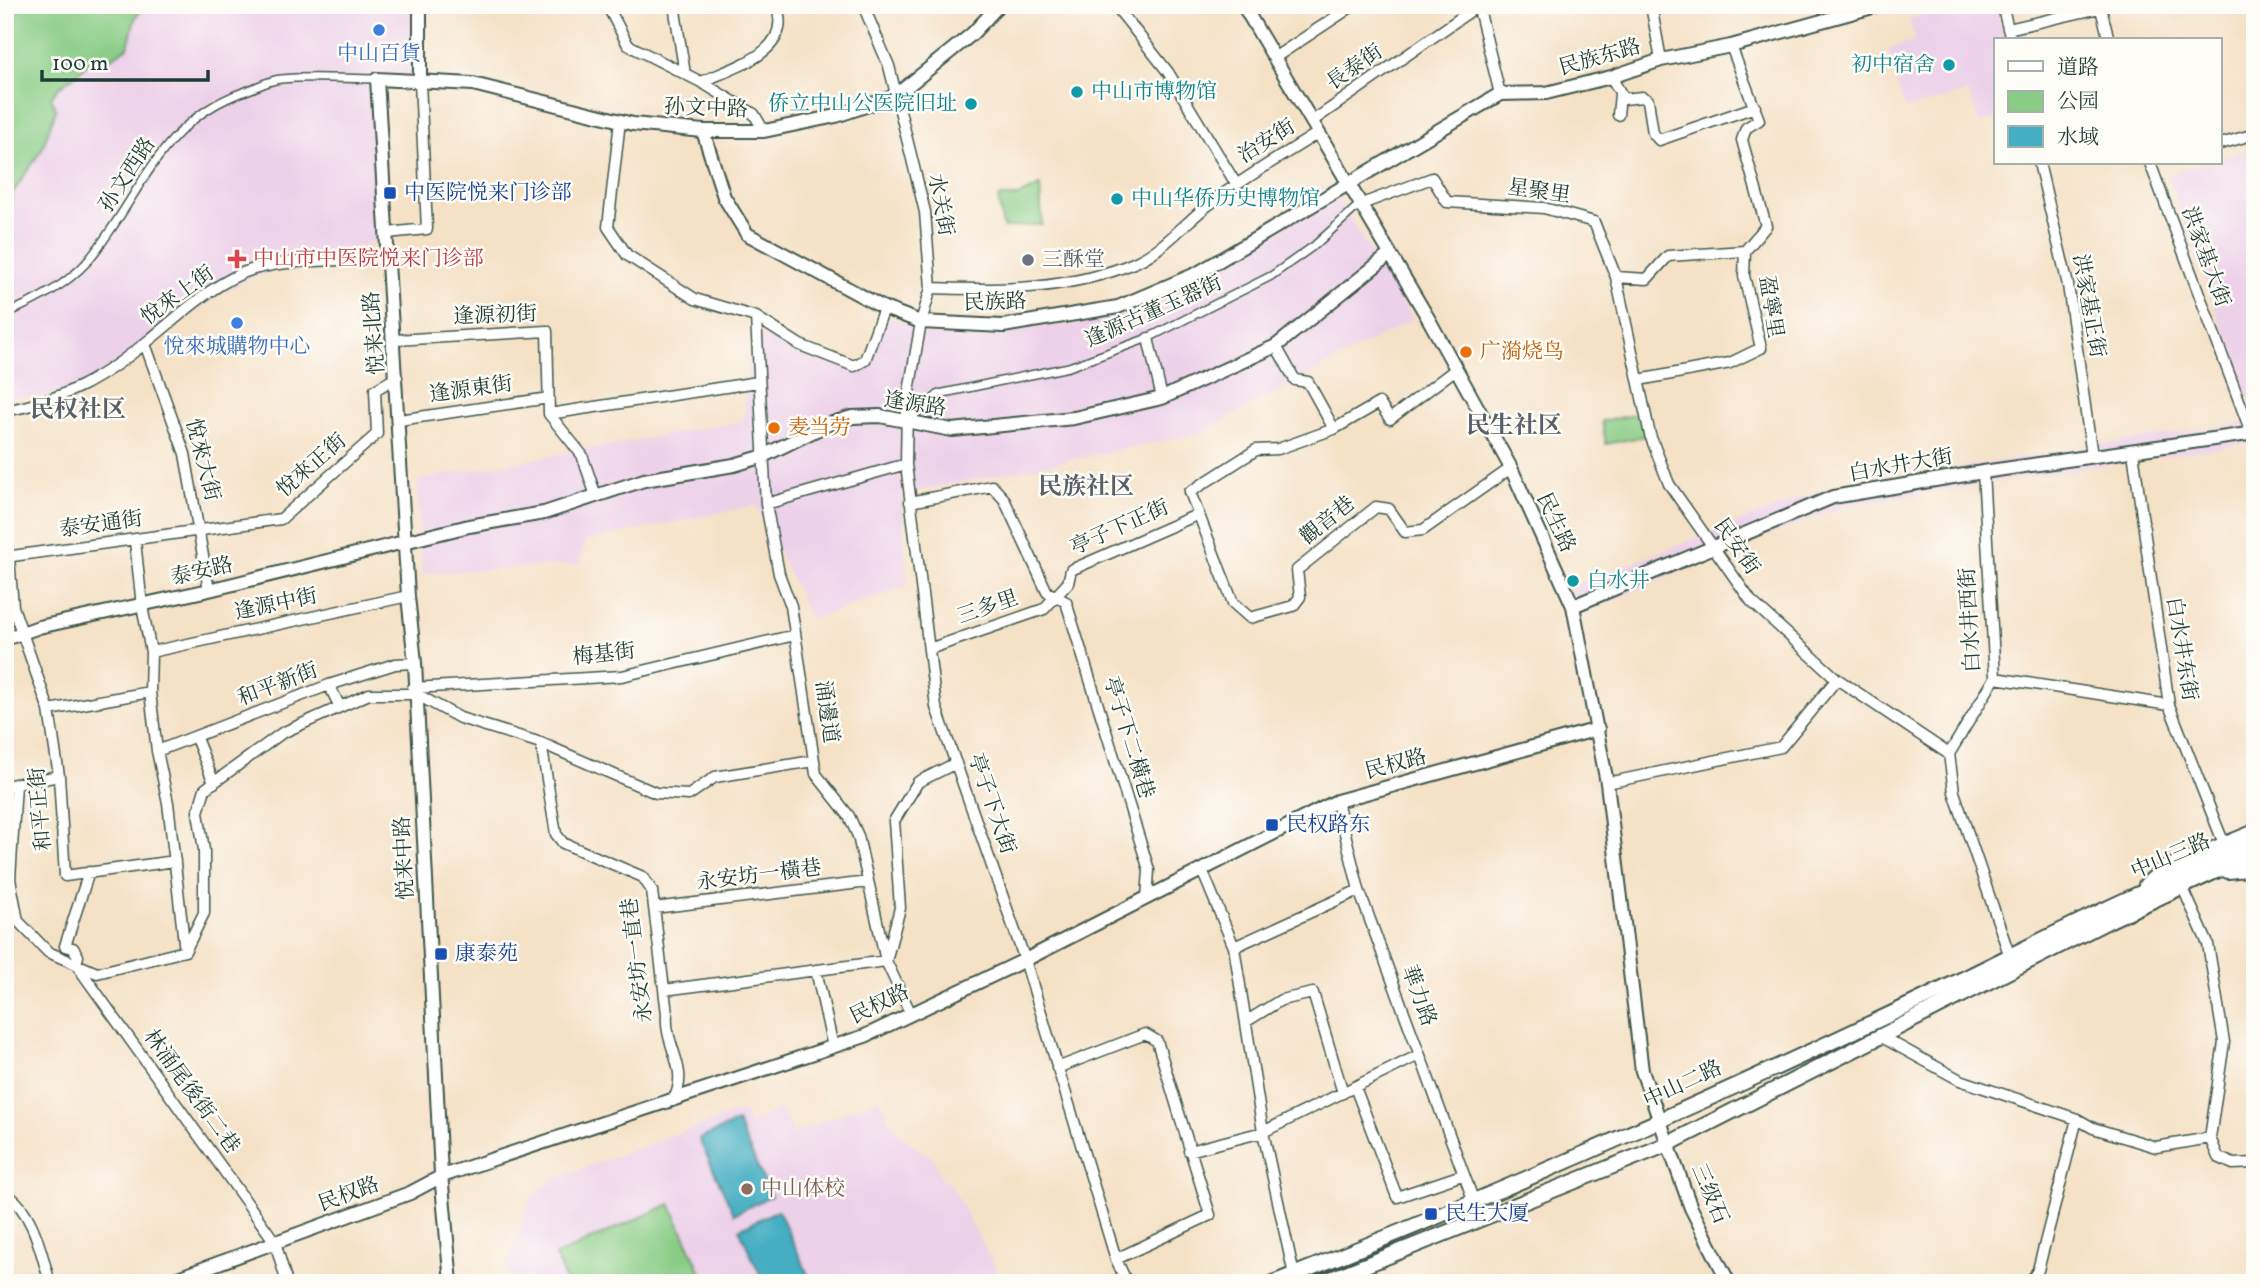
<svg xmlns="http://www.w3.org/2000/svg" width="2260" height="1288" font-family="Vollkorn,'Noto Serif SC',serif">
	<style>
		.built { fill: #edd1e9 }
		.green { fill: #89cc85; stroke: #54845c; stroke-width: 2 }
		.water { fill: #44aec2; stroke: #32767b; stroke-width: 2 }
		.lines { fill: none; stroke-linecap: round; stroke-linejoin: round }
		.pedestrian-casing { stroke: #3f564a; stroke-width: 10 }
		.minor-casing { stroke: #3f564a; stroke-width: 13 }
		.tertiary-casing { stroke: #3f564a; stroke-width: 16 }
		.secondary-casing { stroke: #3f564a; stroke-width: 18 }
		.pedestrian { stroke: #fff; stroke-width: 7 }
		.minor { stroke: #fff; stroke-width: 10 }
		.tertiary { stroke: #fff; stroke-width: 12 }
		.secondary { stroke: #fff; stroke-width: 14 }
		.shop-dot { fill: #3f7fe0; stroke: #fdfcf7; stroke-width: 2.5 }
		.culture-dot { fill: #0f9aa8; stroke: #fdfcf7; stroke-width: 2.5 }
		.transit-dot { fill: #1a4fb4; stroke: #fdfcf7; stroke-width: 2.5 }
		.health-dot { fill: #e0444e; stroke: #fdfcf7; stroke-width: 2.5 }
		.worship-dot { fill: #6b7280; stroke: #fdfcf7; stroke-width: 2.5 }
		.food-dot { fill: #e8710a; stroke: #fdfcf7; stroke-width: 2.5 }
		.education-dot { fill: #8d6e63; stroke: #fdfcf7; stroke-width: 2.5 }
		.labels { text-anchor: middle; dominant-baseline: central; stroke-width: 5; stroke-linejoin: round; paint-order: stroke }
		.shop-label { font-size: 21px; fill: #366cbe; stroke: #fdfcf7 }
		.street-label { font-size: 21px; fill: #1f3d34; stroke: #fdfcf7 }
		.culture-label { font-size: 21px; fill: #0d838f; stroke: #fdfcf7; text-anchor: start }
		.transit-label { font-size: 21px; fill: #164399; stroke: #fdfcf7; text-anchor: start }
		.health-label { font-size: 21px; fill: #be3a42; stroke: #fdfcf7; text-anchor: start }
		.worship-label { font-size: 21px; fill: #5b616d; stroke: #fdfcf7; text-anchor: start }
		.food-label { font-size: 21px; fill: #c56008; stroke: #fdfcf7; text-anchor: start }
		.education-label { font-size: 21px; fill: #785e54; stroke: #fdfcf7; text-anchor: start }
		.quarter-label { font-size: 24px; font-weight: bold; fill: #5a6067; stroke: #fdfcf7 }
	</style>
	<rect width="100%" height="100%" fill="#fdfcf7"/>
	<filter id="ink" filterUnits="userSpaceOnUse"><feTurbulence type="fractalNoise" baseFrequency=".0143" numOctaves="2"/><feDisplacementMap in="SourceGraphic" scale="14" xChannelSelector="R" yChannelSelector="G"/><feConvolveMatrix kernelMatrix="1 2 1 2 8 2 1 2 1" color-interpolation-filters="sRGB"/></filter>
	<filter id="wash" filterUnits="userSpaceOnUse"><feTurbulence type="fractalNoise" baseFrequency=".00686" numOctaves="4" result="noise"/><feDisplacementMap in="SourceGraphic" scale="28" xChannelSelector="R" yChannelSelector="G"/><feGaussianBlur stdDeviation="1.57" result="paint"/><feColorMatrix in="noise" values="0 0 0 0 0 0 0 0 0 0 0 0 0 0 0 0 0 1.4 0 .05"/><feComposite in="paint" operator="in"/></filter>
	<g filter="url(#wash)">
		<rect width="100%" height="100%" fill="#f5e1c6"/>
		<!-- built -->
		<path class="built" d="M144,5H420L418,76L372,88L378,160L377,241L252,277L221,293L86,393L5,398V215L10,210L12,194L42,149L56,110L50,98L63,80L81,73L90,60L128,47L135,18Z
			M1959,5H1996L2005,40H1996V119L1979,123L1968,92L1905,109L1888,49L1915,40L1909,19Z
			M2255,148V419L2167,174L2204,163H2220V158Z
			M1336,196L1413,319L1198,434L902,494L907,586L811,620L756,505L585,541L580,564L422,574L417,480L743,421L750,347L766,335L860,372L890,317L931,335L1079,324L1196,279Z
			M2255,421V442L1847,505L1709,559L1583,613L1571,586L1828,488Z
			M879,1098L895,1131L934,1159L943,1182L948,1180L1004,1283H512L506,1267L532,1196L556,1178L743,1110L749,1124L780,1109L794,1134Z"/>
		<!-- green -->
		<path class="green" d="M5,5H144L135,18L128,47L106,61L90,60C77,79 65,77 51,97L56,110L42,149L12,194L10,211L5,215Z
			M1040,186L1042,224L1003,228L998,197H1016Z
			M1645,413L1650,435L1606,444L1602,421Z
			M670,1204L706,1283H567L555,1256Z"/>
		<!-- water -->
		<path class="water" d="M737,1122L771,1196L734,1214L699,1139Z
			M778,1210L812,1283H764L739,1229Z"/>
	</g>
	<g filter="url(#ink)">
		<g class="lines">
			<defs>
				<path id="pedestrian" d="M5,314C34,302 65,286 86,263C141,199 157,121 246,91C257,87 269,80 281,79C312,76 346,79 377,79
					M906,422L939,394L1069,367L1148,338L1271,276L1315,245L1359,205"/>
				<path id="minor" d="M607,5L628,45L701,82L754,114L764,131
					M674,5L685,74
					M863,5L889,66L925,212L931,288L921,322L907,403L906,464L936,707L1025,960L1116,1259L1127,1283
					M1115,5L1168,72L1236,184
					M1478,5L1500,94
					M1651,5L1661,60
					M2002,5L2011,40
					M2100,5L2109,40
					M2008,29L2100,8
					M1274,58L1354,5
					M1611,77L1624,99L1642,97L1648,100L1653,133L1659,140L1755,107
					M701,82C734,67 795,52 776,5
					M1618,115L1620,94
					M620,121L608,227L627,255L695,299L756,317L800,345L854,366L865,360L884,308
					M1311,122L1479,5
					M2220,144L2255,134
					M2039,163L2068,285L2092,456
					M2150,163L2255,443
					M1359,205L1432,178L1447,202L1544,208L1594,222L1616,277L1650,435L1669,484L1751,601L1837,679L1949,754
					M387,233L427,229L420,82
					M1616,277L1647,279L1668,256L1745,251
					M931,288C999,291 1073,290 1136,262C1166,248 1185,222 1211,203C1245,177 1282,156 1318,133
					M756,317L766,504L779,574L791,606L816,774L849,816L858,836L886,961L910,1012
					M1148,338L1162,398
					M395,340L547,331L549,414L582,455L596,496
					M145,344L185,454L209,590
					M1276,346L1295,380L1308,382L1334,429
					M1456,369L1390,419L1379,403L1334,429L1278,449L1256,450L1190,492L1233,603L1250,618L1293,606L1300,597L1297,570L1376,507L1389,509L1405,532L1423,530L1511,468
					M1639,380L1730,363L1761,348L1744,276L1745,251L1766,226L1742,140L1746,128L1759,120L1731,46
					M5,411C64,400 101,379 148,341C178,317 216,280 254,269C296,258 345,261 388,258
					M549,414L758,382
					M399,420L549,398
					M2133,452L2169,705L2224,844
					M1983,472L1995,678L1949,754L1954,792L2009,954
					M910,502L992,486L1004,499L1047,592L1066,602L1149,870L1147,898
					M766,504L906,464
					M135,541L142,606L151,652L150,692L157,751L168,803L185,951
					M5,557L281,519L377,434L375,390L397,377
					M9,558L13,607L49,710L59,776L65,876L175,861
					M929,649L1044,609L1068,583L1071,570L1199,514
					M151,652L408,596
					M1995,678L2169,705
					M329,685L340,707
					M413,688L622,676L795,635
					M49,710L150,692
					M196,738L214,783
					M541,743L556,834L563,843L643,877L652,891L667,1014C664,1048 691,1068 673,1101
					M157,751L329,685L395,664L415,663
					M1607,783L1781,747L1837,679
					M16,785L10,879L18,921L48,952L97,973L185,951L204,913V850L198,812L205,789L282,733L369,694H416L460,718L541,743L656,793L689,795L715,777L813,761
					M5,786L59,776
					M1337,801L1359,890L1474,1202
					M1202,870L1234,947L1263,1132L1294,1275
					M89,872L65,946L73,948L78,956L76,964L275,1242L287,1283
					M2182,886L2208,944L2224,1042L2210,1138L2218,1157L2233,1164L2255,1163
					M654,908L868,882
					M1234,947L1359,890
					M816,970L833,1047
					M664,990L886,961L900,908L894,821L918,782L956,763
					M1247,1021L1281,1000L1313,993L1343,1093
					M1880,1036L1960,1080L2077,1119L2093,1128L2156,1147L2210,1138
					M1057,1068L1145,1034L1157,1041L1210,1215L1116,1259
					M1355,1087L1397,1197L1462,1175
					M1189,1151L1263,1132L1419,1055
					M5,1193C34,1211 41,1253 50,1283
					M2030,1283L2038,1270L2077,1119"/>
				<path id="tertiary" d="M1243,5L1428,318L1511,468L1573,606L1607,783L1642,1071L1691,1208L1729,1283
					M420,82V5
					M703,131L724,197L747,234L884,308L921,322L1003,326L1118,307L1198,273L1500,94L1546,93L1611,77L1661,60L1731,46L1880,5
					M1573,606L1833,497L1983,472L2255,433
					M5,639L39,627L209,590L469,526L544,513L644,480L734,465L761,457L826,425L852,417L880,416L952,430L1074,418L1162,398L1276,346L1389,255
					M164,1283L410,1193L442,1176L865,1036L1025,960L1337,801L1598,729
					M451,1283L441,1174L415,663L408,596L377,79L473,84L633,124L703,131H764L836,116L895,96L972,34L999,5"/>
				<path id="secondary" d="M2228,871L2255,868
					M2146,885L2164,869L2255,832
					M1273,1283C1485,1200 1692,1108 1897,1011C2016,955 2131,891 2255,846
					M1321,1283L1668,1144L2108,921L2216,871L2255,858"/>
			</defs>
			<!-- pedestrian casing -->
			<use href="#pedestrian" class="pedestrian-casing"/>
			<!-- minor casing -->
			<use href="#minor" class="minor-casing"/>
			<!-- tertiary casing -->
			<use href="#tertiary" class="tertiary-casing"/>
			<!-- secondary casing -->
			<use href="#secondary" class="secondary-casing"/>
			<!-- pedestrian -->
			<use href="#pedestrian" class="pedestrian"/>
			<!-- minor -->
			<use href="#minor" class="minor"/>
			<!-- tertiary -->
			<use href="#tertiary" class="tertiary"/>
			<!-- secondary -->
			<use href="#secondary" class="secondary"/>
		</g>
	</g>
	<!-- markers -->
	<g class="shop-dot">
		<circle cx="379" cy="30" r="7"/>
		<circle cx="237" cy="323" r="7"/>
	</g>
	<g class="culture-dot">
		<circle cx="1949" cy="65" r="7"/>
		<circle cx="1077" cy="92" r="7"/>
		<circle cx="971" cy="104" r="7"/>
		<circle cx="1117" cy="199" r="7"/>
		<circle cx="1573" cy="581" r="7"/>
	</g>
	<g class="transit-dot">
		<rect x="383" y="186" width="14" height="14" rx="3.5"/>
		<rect x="1265" y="818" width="14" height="14" rx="3.5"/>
		<rect x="434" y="947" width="14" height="14" rx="3.5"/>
		<rect x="1424" y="1207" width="14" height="14" rx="3.5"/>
	</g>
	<path class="health-dot" d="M233.5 248.5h7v7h7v7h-7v7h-7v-7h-7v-7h7z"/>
	<circle class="worship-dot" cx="1028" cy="260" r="7"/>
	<g class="food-dot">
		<circle cx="1466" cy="352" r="7"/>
		<circle cx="774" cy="428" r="7"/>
	</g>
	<circle class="education-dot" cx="747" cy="1189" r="7"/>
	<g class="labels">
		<!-- shop labels -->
		<g class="shop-label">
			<text x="379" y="54">中山百貨</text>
			<text x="237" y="347">悅來城購物中心</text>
		</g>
		<!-- street labels -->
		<g class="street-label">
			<text transform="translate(1600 58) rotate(-16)">民族东路</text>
			<text transform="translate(1355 68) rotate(-35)">長泰街</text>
			<text transform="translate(706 109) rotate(2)">孙文中路</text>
			<text transform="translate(1267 142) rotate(-32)">治安街</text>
			<text transform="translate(128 175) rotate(-57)">孙文西路</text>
			<text transform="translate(1539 192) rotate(8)">星聚里</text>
			<text transform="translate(940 205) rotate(80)">水关街</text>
			<text transform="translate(2205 257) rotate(70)">洪家基大街</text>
			<text transform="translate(178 296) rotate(-36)">悅來上街</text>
			<text transform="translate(995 303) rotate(-2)">民族路</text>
			<text transform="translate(2088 306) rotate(80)">洪家基正街</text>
			<text transform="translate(1770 307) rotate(81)">盈寧里</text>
			<text transform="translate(1154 312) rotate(-24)">逢源古董玉器街</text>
			<text transform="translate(495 316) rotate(-2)">逢源初街</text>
			<text transform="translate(375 333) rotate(-94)">悦来北路</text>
			<text transform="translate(471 390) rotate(-8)">逢源東街</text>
			<text transform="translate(915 405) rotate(9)">逢源路</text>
			<text transform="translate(202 460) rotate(76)">悅來大街</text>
			<text transform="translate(312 466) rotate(-41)">悅來正街</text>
			<text transform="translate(1901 466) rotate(-10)">白水井大街</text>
			<text transform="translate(1328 521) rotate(-39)">觀音巷</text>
			<text transform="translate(1555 523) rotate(65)">民生路</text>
			<text transform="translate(101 525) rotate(-8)">泰安通街</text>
			<text transform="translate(1120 528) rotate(-24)">亭子下正街</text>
			<text transform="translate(1736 547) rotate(55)">民安街</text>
			<text transform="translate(202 572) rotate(-13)">泰安路</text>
			<text transform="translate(276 605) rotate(-12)">逢源中街</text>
			<text transform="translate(988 608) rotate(-19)">三多里</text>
			<text transform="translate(1971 620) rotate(-93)">白水井西街</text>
			<text transform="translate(2181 649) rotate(81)">白水井东街</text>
			<text transform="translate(604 655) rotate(-6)">梅基街</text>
			<text transform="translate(278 685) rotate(-21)">和平新街</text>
			<text transform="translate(826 712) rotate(82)">涌邊道</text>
			<text transform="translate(1128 738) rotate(73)">亭子下二橫巷</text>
			<text transform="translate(1396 765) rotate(-15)">民权路</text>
			<text transform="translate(991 804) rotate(71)">亭子下大街</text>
			<text transform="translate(41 809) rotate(-95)">和平正街</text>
			<text transform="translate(2171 857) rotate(-23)">中山三路</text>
			<text transform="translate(405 858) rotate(-93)">悦来中路</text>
			<text transform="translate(759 876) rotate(-7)">永安坊一橫巷</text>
			<text transform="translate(638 960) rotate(-97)">永安坊一直巷</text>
			<text transform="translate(1418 996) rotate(70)">華力路</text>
			<text transform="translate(880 1005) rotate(-26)">民权路</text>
			<text transform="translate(1683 1085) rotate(-25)">中山二路</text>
			<text transform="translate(191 1092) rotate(54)">林涌尾後街二巷</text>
			<text transform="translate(1709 1194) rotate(67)">三级石</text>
			<text transform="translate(349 1195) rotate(-20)">民权路</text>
		</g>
		<!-- culture labels -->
		<g class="culture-label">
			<text x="1935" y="65" text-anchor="end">初中宿舍</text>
			<text x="1091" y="92">中山市博物馆</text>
			<text x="957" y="104" text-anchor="end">侨立中山公医院旧址</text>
			<text x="1131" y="199">中山华侨历史博物馆</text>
			<text x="1587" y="581">白水井</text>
		</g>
		<!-- transit labels -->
		<g class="transit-label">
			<text x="404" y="193">中医院悦来门诊部</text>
			<text x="1286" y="825">民权路东</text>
			<text x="455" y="954">康泰苑</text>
			<text x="1445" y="1214">民生大厦</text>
		</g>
		<!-- health labels -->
		<g class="health-label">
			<text x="253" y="259">中山市中医院悦来门诊部</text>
		</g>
		<!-- worship labels -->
		<g class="worship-label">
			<text x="1042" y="260">三酥堂</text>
		</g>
		<!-- food labels -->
		<g class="food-label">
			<text x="1480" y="352">广漪烧鸟</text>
			<text x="788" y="428">麦当劳</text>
		</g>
		<!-- education labels -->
		<g class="education-label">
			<text x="761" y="1189">中山体校</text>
		</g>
		<!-- quarter labels -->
		<g class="quarter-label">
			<text x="78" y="411">民权社区</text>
			<text x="1514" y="427">民生社区</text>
			<text x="1086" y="488">民族社区</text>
		</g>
	</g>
	<!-- margin -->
	<rect width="2260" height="1288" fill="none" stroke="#fdfcf7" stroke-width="28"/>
	<!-- legend -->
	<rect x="1994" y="38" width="228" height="126" fill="#fdfcf7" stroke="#a4b0a9" stroke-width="2"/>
	<rect x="2008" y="61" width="35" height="10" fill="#ffffff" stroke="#a4b0a9" stroke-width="2"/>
	<text x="2057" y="74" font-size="21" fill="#1f3d34">道路</text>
	<rect x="2008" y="91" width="35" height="21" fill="#89cc85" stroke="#a4b0a9" stroke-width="2"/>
	<text x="2057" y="108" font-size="21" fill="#1f3d34">公园</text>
	<rect x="2008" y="126" width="35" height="21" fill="#44aec2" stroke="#a4b0a9" stroke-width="2"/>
	<text x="2057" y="144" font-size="21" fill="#1f3d34">水域</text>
	<!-- scale -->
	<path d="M42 70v10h166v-10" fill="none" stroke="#1f3d34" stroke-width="3.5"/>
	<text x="52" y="70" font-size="21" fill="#1f3d34" stroke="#fdfcf7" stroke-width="5" paint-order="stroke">100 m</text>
</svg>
